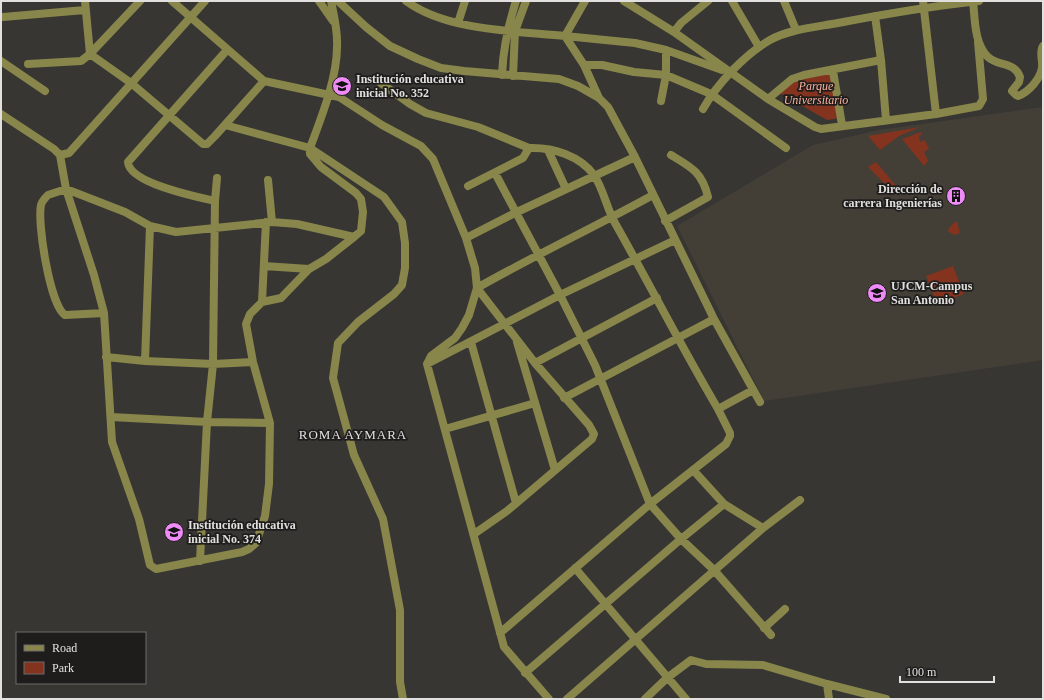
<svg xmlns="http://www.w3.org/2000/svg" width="1044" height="700" font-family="Georgia,serif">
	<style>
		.built { fill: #433f37 }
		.green { fill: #84331e }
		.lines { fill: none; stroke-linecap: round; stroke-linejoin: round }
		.minor { stroke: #88864a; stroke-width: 8 }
		.labels { text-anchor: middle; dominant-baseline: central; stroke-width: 3.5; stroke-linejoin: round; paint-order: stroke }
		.poi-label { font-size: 12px; font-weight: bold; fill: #e1e0df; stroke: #1e1d1c; text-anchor: start }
		.park-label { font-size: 12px; font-style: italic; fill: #fab19d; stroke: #1e1d1c }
		.neighbourhood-label { font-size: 13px; letter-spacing: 1px; fill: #e1e0df; stroke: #1e1d1c }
	</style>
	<rect width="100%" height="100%" fill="#373633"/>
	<!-- built -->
	<path class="built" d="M1043,107V360L764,401L677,226L813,145L879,130Z"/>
	<!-- green -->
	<path class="green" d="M831,73L839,118L827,120L778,92L792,81Z
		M920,127L899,136L880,150L868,136Z
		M921,132L922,134L919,136L920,142L925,140L929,149L924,152L928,161L924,166L902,139Z
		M876,162L897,187L892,191L868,167Z
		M955,222H957L960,233L954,235L948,231L949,228Z
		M953,266L964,294L937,304L926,276Z"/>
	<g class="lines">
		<!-- minor -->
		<path class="minor" d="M85,1L90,54L131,83L203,144H207L215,136L264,81
			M172,1L264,81L339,97L382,125L421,146L433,159L466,238L475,268L477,288L469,315L462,328L455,338L431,356L427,364L504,647L549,699
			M319,1L333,21
			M331,1C334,16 338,31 337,47C337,79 321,118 310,148V154L321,167L356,193L361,199L363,212L361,231L354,237
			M338,1L366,27L390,46L418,59L441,68L464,71L559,79L578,86L599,98L608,107L635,157L714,319L760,402
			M406,1C447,31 515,31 565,36L585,1
			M624,1L674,32L768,99L815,127L821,129L936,114L979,106L983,99L978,42
			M732,1L759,47
			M784,1L796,30
			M923,1L936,114
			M973,1C975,18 974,44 988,57C999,67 1014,61 1020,77L1019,82L1012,91L1016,95L1018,96C1029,92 1040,79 1042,68C1043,61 1039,52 1043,46
			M875,16L881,60L886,120
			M3,17L85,10
			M458,23L465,1
			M674,32L681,23L708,1
			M227,50L128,162C129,183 197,197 215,201L213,364L253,362
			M1,61L45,91
			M28,64L81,61L90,54L140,1
			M584,65H602L634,72L666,75L711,94L786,148
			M833,71L842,125
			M502,75C503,48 508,26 516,1
			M513,76L515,31L526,1
			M378,81L410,104L426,113L478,127L529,148
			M599,98L584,65L565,36L635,43L666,50L722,70
			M768,99L792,79L804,75L881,60
			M661,101L666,75V50
			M703,109C717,84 745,54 770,40C790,29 816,27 838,23C885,14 932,6 979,1
			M1,114L54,149L60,155L66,189L94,275L104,313L112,442L139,519L150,565L156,569L242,552L249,549L256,543L265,516L269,484L270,423L253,362L246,324L250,314L262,302L281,298L309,269L326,259L354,237L297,224L272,222L176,232L150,226L125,212L66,189L48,195C45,198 42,201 41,205C37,222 50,306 65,315L104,313
			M225,125L310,148L384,197L402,222L405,243V268L402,285L394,294L358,322L338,343L333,378L354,455L383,519L400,610V682L403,699
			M548,150L566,189
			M60,155L69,153L205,1
			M495,173L560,295L595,365L650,504L681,539L714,570L771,635
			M268,180L272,222
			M468,186L523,158L529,148C553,147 580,156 594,175C603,188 607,209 615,223C650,285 682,348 718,409L753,390
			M215,201L217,178
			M665,221L708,197C702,172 691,167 671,155
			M150,226L145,361L213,364L207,422L200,561
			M466,238L517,212L635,157
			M264,266L309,269
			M477,288C535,255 595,227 653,195
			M262,302L266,222
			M471,342L516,503
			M517,342L555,470
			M106,357L145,361
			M535,363L657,298
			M427,364L560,295L675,240
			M564,398L714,319
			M111,417L207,422L270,423
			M445,429L535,403
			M694,471L724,504L763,528
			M474,534L507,511L592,439L594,434L589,425L535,363L477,288
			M575,568L686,699
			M764,628L785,609
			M500,633L650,504L726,444L730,436V433L718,409
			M525,673L681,539L724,504
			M827,684L829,699
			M567,699L763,528L800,500
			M645,699L667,678L691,660L706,664L763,665L827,684L886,699"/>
	</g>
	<!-- icons -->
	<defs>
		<symbol id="school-disc" viewBox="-11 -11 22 22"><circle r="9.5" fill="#ef8bf7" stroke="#1e1d1c"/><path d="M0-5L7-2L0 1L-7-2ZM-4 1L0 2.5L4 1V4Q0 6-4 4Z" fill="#111"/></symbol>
		<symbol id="building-disc" viewBox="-11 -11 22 22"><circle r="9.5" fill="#ef8bf7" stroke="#1e1d1c"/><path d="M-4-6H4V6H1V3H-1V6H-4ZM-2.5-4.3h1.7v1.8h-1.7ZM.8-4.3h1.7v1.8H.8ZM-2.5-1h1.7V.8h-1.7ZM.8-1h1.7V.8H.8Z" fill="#111"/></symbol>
		<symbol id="university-disc" viewBox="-11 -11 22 22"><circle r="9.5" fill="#ef8bf7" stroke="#1e1d1c"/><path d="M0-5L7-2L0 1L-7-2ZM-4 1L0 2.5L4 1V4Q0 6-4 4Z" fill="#111"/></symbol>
	</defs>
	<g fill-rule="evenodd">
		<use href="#school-disc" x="331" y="75" width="22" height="22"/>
		<use href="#building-disc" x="945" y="185" width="22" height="22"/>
		<use href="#university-disc" x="866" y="282" width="22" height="22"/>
		<use href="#school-disc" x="163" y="521" width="22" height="22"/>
	</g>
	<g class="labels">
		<!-- poi labels -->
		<g class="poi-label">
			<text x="356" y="79">Institución educativa<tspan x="356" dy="14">inicial No. 352</tspan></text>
			<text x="942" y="189" text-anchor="end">Dirección de<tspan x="942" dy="14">carrera Ingenierías</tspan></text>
			<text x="891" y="286">UJCM-Campus<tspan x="891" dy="14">San Antonio</tspan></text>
			<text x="188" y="525">Institución educativa<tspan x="188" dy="14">inicial No. 374</tspan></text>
		</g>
		<!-- park labels -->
		<g class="park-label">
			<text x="816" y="86">Parque<tspan x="816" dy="14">Universitario</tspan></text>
		</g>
		<!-- neighbourhood labels -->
		<g class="neighbourhood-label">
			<text x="353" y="434">ROMA AYMARA</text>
		</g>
	</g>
	<!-- border -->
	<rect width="1044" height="700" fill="none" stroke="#e1e0df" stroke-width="4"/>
	<!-- legend -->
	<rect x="16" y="632" width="130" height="52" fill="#1e1d1c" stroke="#6c6b6a"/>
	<rect x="24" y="645" width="20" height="6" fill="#88864a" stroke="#6c6b6a"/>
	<text x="52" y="652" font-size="12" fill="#e1e0df">Road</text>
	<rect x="24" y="662" width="20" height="12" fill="#84331e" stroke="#6c6b6a"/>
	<text x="52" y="672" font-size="12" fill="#e1e0df">Park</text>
	<!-- scale -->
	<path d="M900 676v6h94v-6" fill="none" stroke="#e1e0df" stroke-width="2"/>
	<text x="906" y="676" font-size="12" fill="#e1e0df" stroke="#1e1d1c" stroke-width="3" paint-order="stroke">100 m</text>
</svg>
